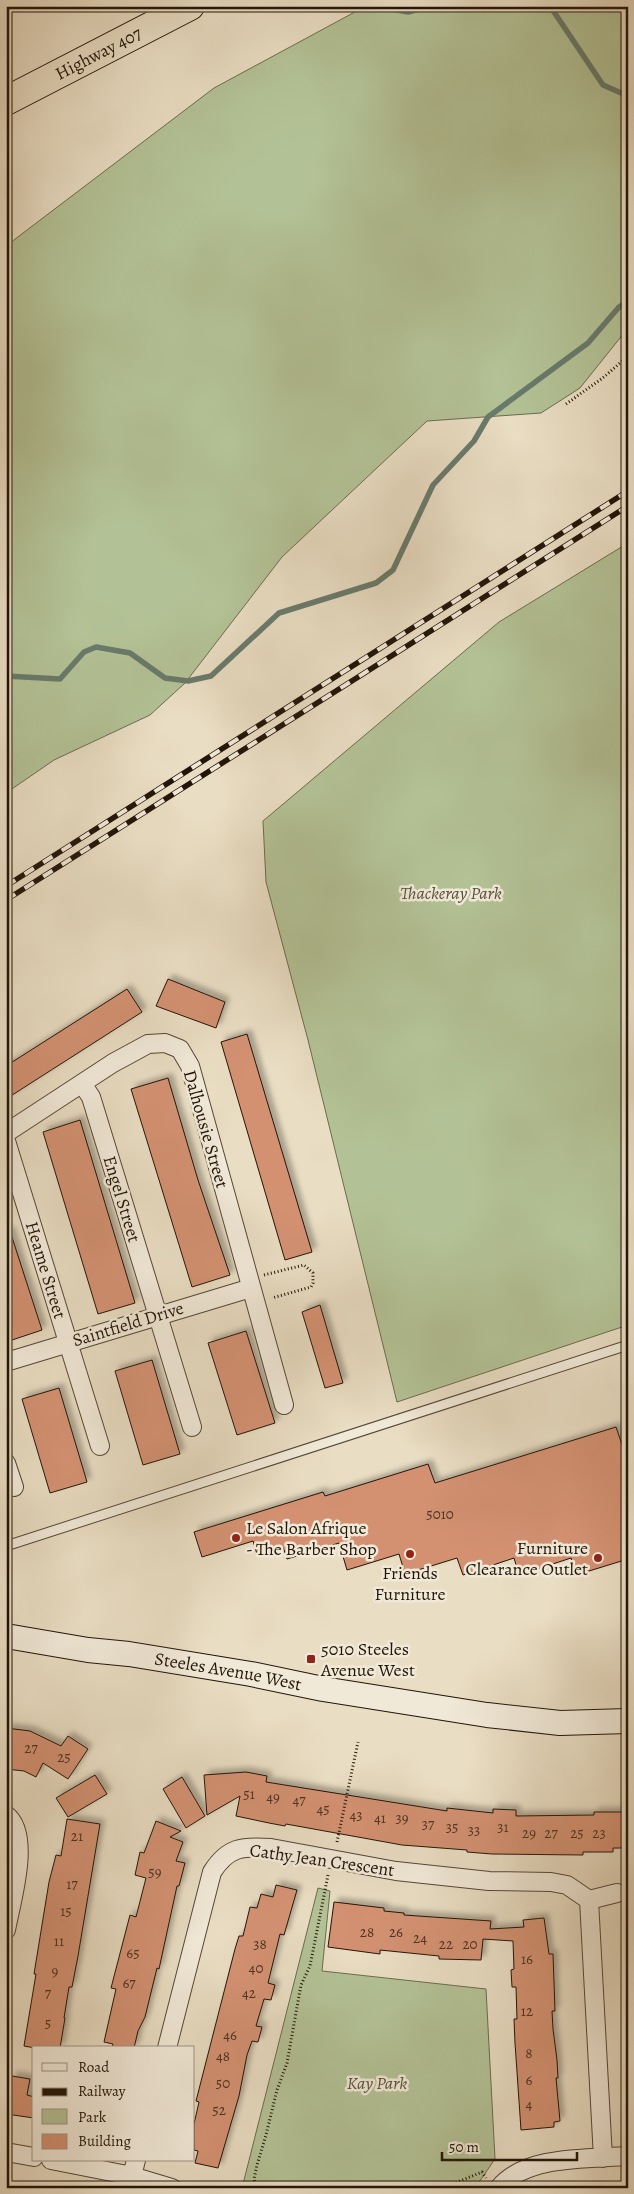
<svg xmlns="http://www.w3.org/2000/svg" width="634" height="2194" font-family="Alegreya,serif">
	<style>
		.green { fill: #b3c296; stroke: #6a6c4f }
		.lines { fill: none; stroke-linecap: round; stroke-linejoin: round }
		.stream { stroke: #697a6c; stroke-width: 5.5 }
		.building { fill: #d39172; stroke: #221508; filter: url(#shadow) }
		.lane-casing { stroke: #544737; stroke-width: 11 }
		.street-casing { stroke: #544737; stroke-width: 20 }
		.secondary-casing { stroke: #221508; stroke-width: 26 }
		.highway-casing { stroke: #221508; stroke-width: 30 }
		.path { stroke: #221508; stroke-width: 3; stroke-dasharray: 1 2.5; stroke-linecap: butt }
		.lane { stroke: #f1e9d8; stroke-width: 9 }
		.street { stroke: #f1e9d8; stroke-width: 18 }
		.secondary { stroke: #f1e9d8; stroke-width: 24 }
		.highway { stroke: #e9ddc3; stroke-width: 28 }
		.rail-casing { stroke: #221508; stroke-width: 5.5 }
		.rail { stroke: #f1e9d8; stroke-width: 4; stroke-dasharray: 11; stroke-linecap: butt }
		.poi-dot { fill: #8f2418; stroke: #f1e9d8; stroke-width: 2 }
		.labels { text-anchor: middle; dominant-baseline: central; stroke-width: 5; stroke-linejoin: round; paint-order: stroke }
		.number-label { font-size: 15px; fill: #4e3422 }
		.street-label { font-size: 18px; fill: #221508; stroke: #f1e9d8 }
		.park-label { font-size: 18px; font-style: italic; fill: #55523a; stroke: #f1e9d8 }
		.poi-label { font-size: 18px; fill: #221508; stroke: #f1e9d8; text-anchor: start }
	</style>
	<defs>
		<filter id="shadow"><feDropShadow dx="4.5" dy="-4.5" stdDeviation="2.5" flood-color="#0004"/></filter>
	</defs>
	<rect width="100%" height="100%" fill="#e9ddc3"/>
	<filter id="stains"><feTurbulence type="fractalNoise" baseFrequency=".004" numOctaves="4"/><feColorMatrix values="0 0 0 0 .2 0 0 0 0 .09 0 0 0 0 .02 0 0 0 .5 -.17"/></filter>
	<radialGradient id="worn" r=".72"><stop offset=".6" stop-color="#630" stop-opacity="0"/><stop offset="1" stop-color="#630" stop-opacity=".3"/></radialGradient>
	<!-- green -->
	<path class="green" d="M366,6H628V328L580,388L541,413L427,421L282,557L185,683L150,715L54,760L6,793V246L214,88Z
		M628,543V1325L397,1402L308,1040L266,882L263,821L499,622Z
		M318,1888L330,1891L322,1971L486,1989L495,2159L475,2188H242Z"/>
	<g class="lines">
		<!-- stream -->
		<path class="stream" d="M376,6L408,12L431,6
			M550,6L603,85L628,96
			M6,676L60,679L84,652L96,647L130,653L165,678L188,681L211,676L279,613L376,583L393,570L433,485L474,441L488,417L588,343L619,307L628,301"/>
	</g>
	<!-- building -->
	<path class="building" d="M168,979L225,1002L216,1028L156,1006Z
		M127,989L142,1012L6,1099V1066Z
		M247,1034L312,1252L285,1260L221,1042Z
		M168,1078L198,1180L230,1275L192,1287L131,1089Z
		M80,1120L135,1303L98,1314L43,1132Z
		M6,1231H10L42,1330L6,1342Z
		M320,1305L343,1383L325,1388L302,1312Z
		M246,1331L275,1423L237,1435L208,1343Z
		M152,1360L180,1454L143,1465L115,1371Z
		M59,1388L87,1482L50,1493L22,1399Z
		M616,1427L628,1462V1559L576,1575L571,1558L519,1575L514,1558L463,1575L457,1558L405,1574L399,1554L347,1570L339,1543L287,1559L283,1547L257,1554L253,1541L202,1557L194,1532L323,1492L325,1496L428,1464L435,1483Z
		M6,1728L30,1731L61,1746L68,1736L88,1749L68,1779L43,1763L36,1777L24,1771L6,1769Z
		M246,1772L267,1776L266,1782L447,1811V1808L493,1813V1809L516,1810V1816L594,1815V1812H628V1848H613V1852H583V1855L492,1854L467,1852V1850L402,1845L286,1824L285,1826L269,1823L236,1816L240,1796L207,1815L204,1775Z
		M95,1775L107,1794L68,1817L56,1798Z
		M182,1777L205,1816L186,1828L163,1789Z
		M67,1819L100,1824L78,1956L72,1987H69L64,2018H65L60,2048H35L24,2046L36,1974H34L49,1882L56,1855L61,1856Z
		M156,1821L181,1831L170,1837L183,1842L176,1861L185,1863L179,1886H177L159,1969L157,1968L145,2017L138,2031L134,2048H112L113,2044L104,2042L116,1989L111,1988L130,1915L136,1917L146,1878L135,1875L140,1852L144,1853Z
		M276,1885L297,1890L284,1935L280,1934L268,1983L275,1985L271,2000L264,1999L256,2026L262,2027L258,2042L252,2041L247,2055L239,2096L218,2168L195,2163L198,2151L194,2150V2124L199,2102L196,2101L235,1949L239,1936H243L250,1907L257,1908L261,1894L273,1897Z
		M334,1902L384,1908V1911L404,1913V1915L491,1921L490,1929L524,1927L523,1920L544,1918L549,1954H553L555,2011H552L553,2029L557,2060L558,2078H556L560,2121L554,2122V2127L521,2130L515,2043L514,2019H517L516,1987H512L511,1970L514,1969L513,1941L483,1939L481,1960L439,1959V1956L380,1950V1954L328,1947Z
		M12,2076L30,2079L27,2095L34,2097V2118L6,2114V2085L10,2086Z"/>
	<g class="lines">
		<defs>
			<path id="lane" d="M6,1546L628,1345"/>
			<path id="street" d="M83,1085L91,1097L192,1427
				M6,1133L113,1063L148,1044L165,1043L180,1049L190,1066L284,1405
				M6,1141L100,1446
				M6,1362L251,1288
				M6,1463L14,1487
				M6,1815C32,1835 11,1902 6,1930
				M589,1900L603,2158
				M167,2048L212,1872C228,1847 242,1846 271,1848L396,1871L489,1881L551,1882L567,1885L589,1900L617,1893
				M6,2152L34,2157
				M51,2160L132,2176L172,2188
				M132,2176L136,2160
				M499,2188C526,2155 588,2159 628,2156"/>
			<g id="secondary">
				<path id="s1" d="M6,1636L88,1650L129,1654L251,1674L323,1689L487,1715L560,1723L628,1721"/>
			</g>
			<g id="highway">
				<path id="s2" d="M6,101L190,6"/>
			</g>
		</defs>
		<!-- lane casing -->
		<use href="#lane" class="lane-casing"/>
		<!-- street casing -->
		<use href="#street" class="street-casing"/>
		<!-- secondary casing -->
		<use href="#secondary" class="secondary-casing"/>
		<!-- highway casing -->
		<use href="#highway" class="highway-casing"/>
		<!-- path -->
		<path class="path" d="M566,404L604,377L628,356
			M264,1275L304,1265L313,1273V1283L311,1287L272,1298
			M337,1842L358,1742
			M256,2188L254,2179L257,2165L266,2135L277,2090L287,2063L301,1985L310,1966L328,1875
			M443,2188L482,2172L486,2178"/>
		<!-- lane -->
		<use href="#lane" class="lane"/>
		<!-- street -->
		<use href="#street" class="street"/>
		<!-- secondary -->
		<use href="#secondary" class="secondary"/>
		<!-- highway -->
		<use href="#highway" class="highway"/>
		<defs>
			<path id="rail" d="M6,886L628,491
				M6,900L628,506"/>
		</defs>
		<!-- rail casing -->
		<use href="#rail" class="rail-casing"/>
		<!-- rail -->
		<use href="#rail" class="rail"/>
	</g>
	<!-- markers -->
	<g class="poi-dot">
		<circle cx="236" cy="1538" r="5"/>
		<circle cx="410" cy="1554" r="5"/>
		<circle cx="598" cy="1558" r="5"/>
		<rect x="306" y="1654" width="10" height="10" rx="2.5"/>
	</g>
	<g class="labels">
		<!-- number labels -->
		<g class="number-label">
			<text x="440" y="1514">5010</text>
			<text x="31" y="1748">27</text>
			<text x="64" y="1757">25</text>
			<text x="249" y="1794">51</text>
			<text x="273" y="1797">49</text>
			<text x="299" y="1800">47</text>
			<text x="323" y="1809">45</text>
			<text x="356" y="1815">43</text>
			<text x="380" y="1818">41</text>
			<text x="402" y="1818">39</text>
			<text x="428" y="1824">37</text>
			<text x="452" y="1827">35</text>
			<text x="503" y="1827">31</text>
			<text x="474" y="1830">33</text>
			<text x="529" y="1833">29</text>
			<text x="551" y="1833">27</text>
			<text x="577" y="1833">25</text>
			<text x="599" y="1833">23</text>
			<text x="77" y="1836">21</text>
			<text x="155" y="1872">59</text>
			<text x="72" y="1884">17</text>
			<text x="66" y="1911">15</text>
			<text x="367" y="1932">28</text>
			<text x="396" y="1932">26</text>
			<text x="420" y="1938">24</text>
			<text x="59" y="1941">11</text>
			<text x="260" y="1944">38</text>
			<text x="446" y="1944">22</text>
			<text x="470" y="1944">20</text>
			<text x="133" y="1953">65</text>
			<text x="527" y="1959">16</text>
			<text x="256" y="1968">40</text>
			<text x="55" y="1971">9</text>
			<text x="129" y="1983">67</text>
			<text x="48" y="1993">7</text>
			<text x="249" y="1993">42</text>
			<text x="527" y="2011">12</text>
			<text x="48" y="2023">5</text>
			<text x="230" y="2035">46</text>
			<text x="529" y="2053">8</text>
			<text x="223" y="2056">48</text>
			<text x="529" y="2080">6</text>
			<text x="223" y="2083">50</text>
			<text x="529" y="2104">4</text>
			<text x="219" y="2110">52</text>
		</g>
		<!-- street labels -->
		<g class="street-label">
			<text stroke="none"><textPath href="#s2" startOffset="104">Highway 407</textPath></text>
			<text transform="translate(206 1129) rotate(74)">Dalhousie Street</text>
			<text transform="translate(122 1199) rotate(73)">Engel Street</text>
			<text transform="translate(46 1270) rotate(73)">Heame Street</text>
			<text transform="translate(128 1324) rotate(-17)">Saintfield Drive</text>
			<text stroke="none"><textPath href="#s1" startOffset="225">Steeles Avenue West</textPath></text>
			<text transform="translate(322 1860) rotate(8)">Cathy Jean Crescent</text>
		</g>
		<!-- park labels -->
		<g class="park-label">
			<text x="451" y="893">Thackeray Park</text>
			<text x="377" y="2083">Kay Park</text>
		</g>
		<!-- poi labels -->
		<g class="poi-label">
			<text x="246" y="1528">Le Salon Afrique<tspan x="246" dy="21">- The Barber Shop</tspan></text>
			<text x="588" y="1548" text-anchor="end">Furniture<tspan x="588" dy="21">Clearance Outlet</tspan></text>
			<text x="410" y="1573" text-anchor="middle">Friends<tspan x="410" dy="21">Furniture</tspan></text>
			<text x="321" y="1649">5010 Steeles<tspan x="321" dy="21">Avenue West</tspan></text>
		</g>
	</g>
	<!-- margin -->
	<rect width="634" height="2194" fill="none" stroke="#e9ddc3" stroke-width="25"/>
	<rect x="8" y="8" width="619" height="2179" fill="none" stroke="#221508" stroke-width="2.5"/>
	<rect x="12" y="12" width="609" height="2169" fill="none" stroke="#221508"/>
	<!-- legend -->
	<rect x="32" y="2046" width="162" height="115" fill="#f1e9d8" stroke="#9e9485"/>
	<rect x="42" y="2063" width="25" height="8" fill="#f1e9d8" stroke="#9e9485"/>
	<text x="78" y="2072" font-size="15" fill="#221508">Road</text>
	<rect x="42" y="2088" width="25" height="8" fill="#221508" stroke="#9e9485"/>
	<text x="78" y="2096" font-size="15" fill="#221508">Railway</text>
	<rect x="42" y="2109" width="25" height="15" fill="#b3c296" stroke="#9e9485"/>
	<text x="78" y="2122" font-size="15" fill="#221508">Park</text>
	<rect x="42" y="2134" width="25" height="15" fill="#d39172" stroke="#9e9485"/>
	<text x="78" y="2146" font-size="15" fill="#221508">Building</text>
	<!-- scale -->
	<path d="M442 2152v8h135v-8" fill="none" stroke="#221508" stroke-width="2.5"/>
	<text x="449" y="2152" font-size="15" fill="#221508" stroke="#f1e9d8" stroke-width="4" paint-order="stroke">50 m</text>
	<rect width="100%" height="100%" filter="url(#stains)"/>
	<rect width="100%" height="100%" fill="url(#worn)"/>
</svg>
